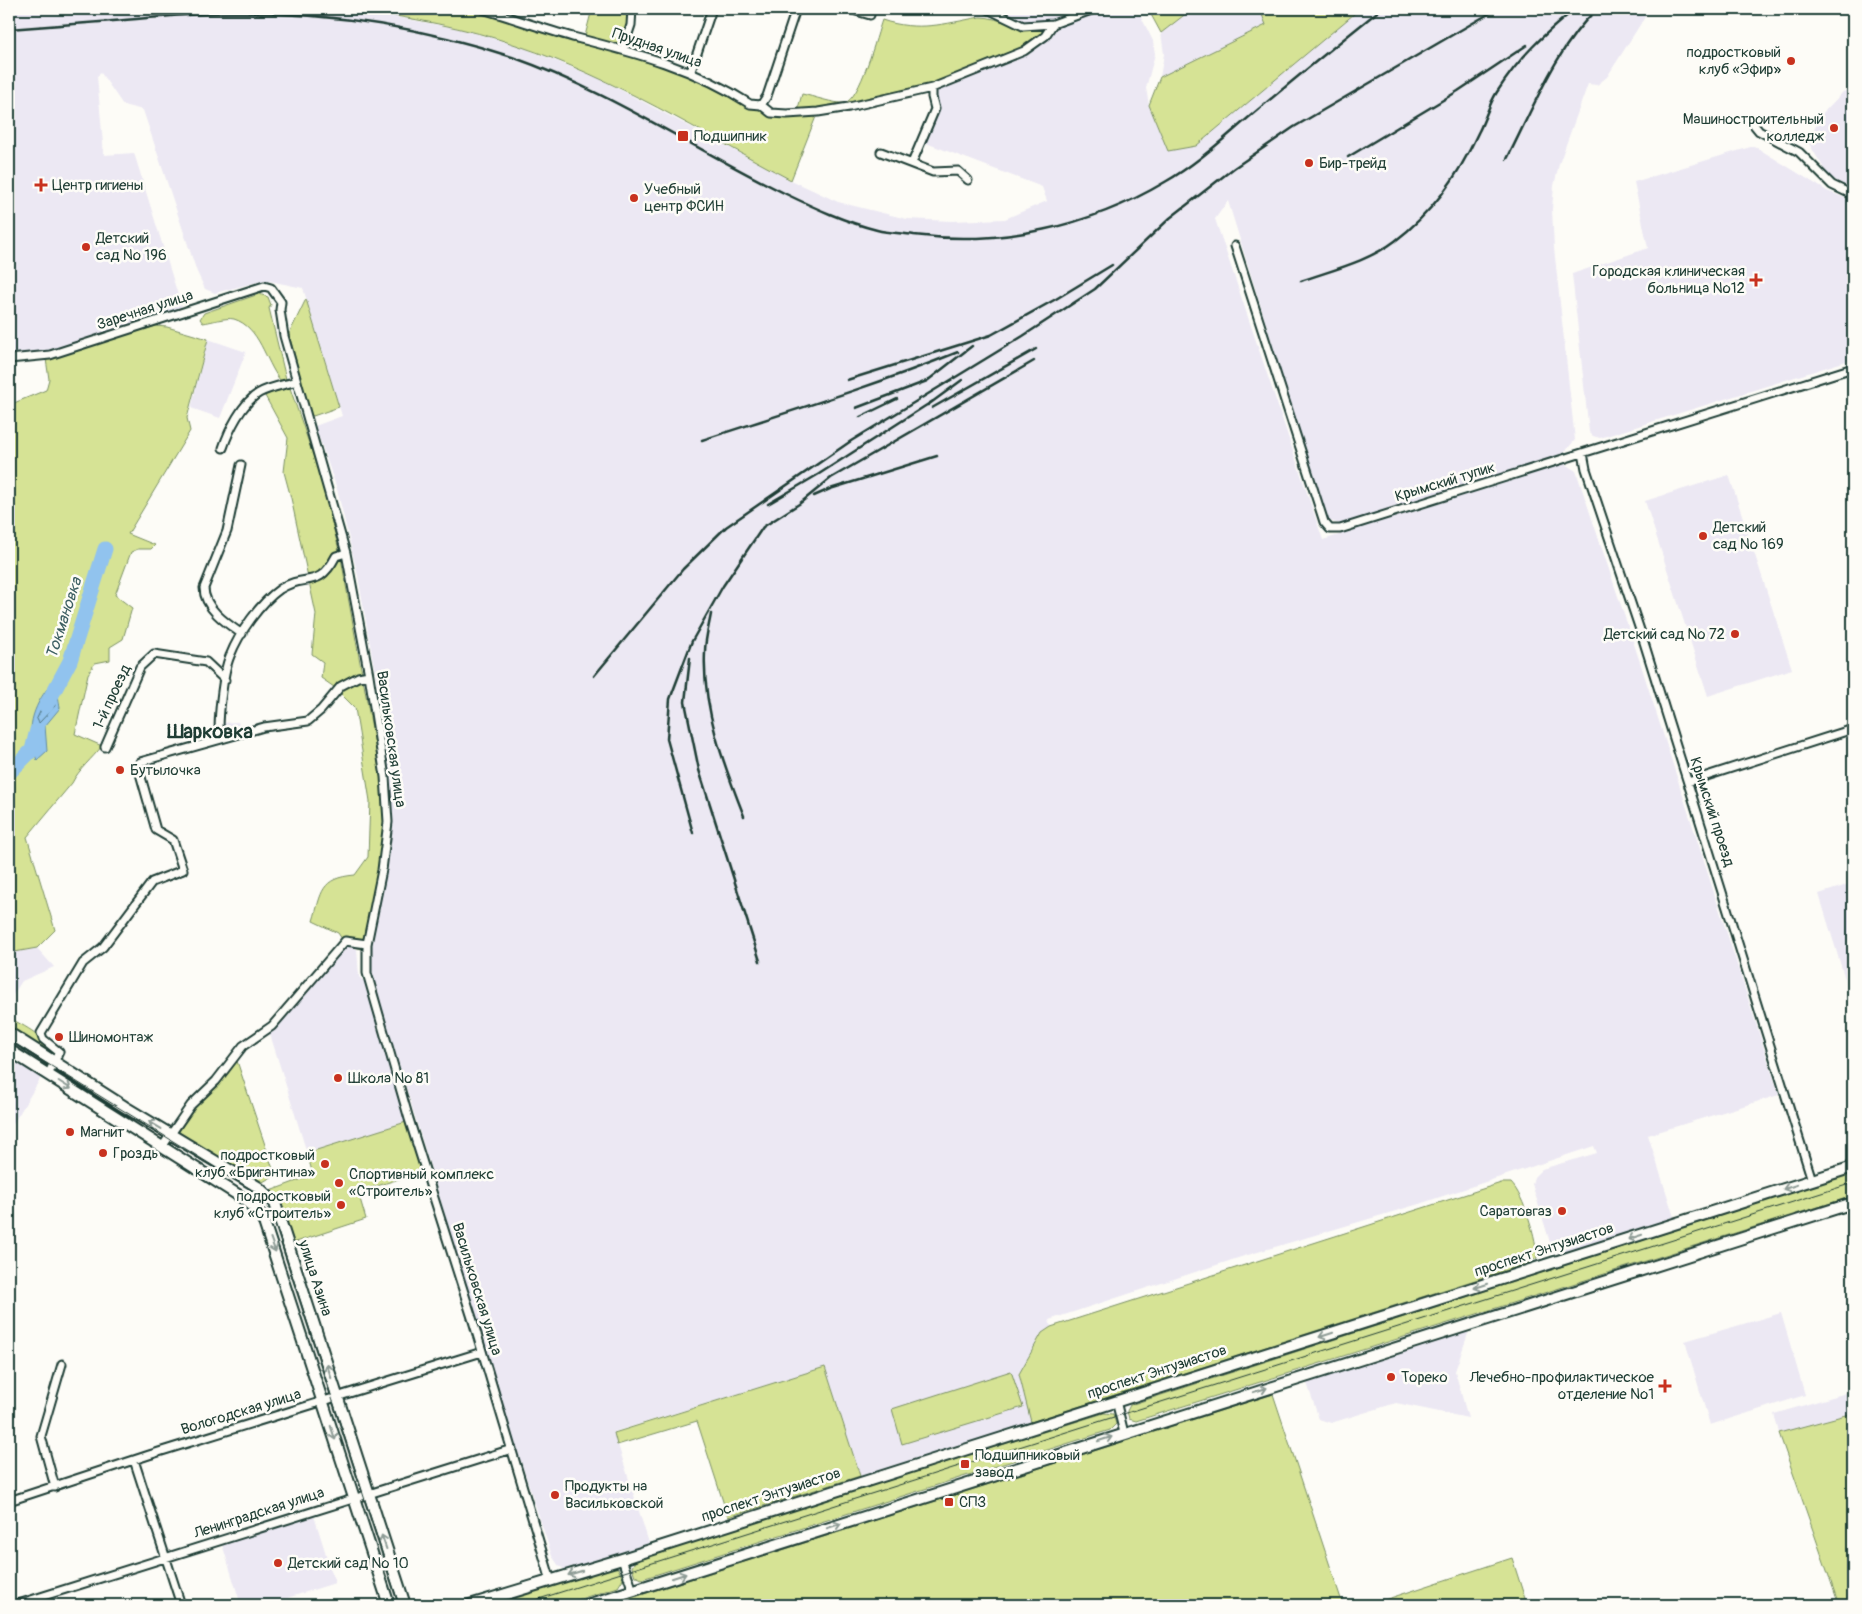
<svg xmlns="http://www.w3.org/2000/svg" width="1862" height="1614" font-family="Pangolin,sans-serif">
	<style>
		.built { fill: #ece8f3 }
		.green { fill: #d6e395; stroke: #7a9064 }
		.water { fill: #91c3ee; stroke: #638da4 }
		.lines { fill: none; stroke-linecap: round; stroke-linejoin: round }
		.shore { stroke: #4d737e; stroke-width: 1 }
		.river { stroke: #91c3ee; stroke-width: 15 }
		.minor-casing { stroke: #1f3d34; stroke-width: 11 }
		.secondary-casing { stroke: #1f3d34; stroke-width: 14 }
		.minor { stroke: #fdfcf7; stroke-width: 7 }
		.secondary { stroke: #fdfcf7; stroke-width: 10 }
		.tram { stroke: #1f3d34; stroke-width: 1 }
		.rail { stroke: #1f3d34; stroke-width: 2.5 }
		.oneway { stroke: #8e9c96 }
		.poi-dot { fill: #c8321e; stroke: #fdfcf7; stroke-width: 2 }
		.labels { text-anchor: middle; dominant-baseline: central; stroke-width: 5; stroke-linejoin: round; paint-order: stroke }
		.street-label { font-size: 15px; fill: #1f3d34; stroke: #fdfcf7 }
		.poi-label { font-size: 15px; fill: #1f3d34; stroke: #fdfcf7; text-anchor: start }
		.water-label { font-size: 16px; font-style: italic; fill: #3c5e62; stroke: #fdfcf7 }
		.district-label { font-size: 20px; font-weight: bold; fill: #1f3d34; stroke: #fdfcf7 }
	</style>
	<rect width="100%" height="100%" fill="#fdfcf7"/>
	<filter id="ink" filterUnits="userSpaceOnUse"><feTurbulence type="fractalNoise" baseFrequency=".02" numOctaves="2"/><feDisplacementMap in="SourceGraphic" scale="10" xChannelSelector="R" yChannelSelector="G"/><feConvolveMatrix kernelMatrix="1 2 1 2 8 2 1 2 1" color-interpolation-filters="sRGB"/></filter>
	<g filter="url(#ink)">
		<!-- built -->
		<path class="built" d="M9,9H353L460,29L519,46L598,78L791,180L838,202L907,219L952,221L1005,219L1047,201L1042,187L926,143L939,107L934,96L936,91L1024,54L1063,24L1107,9H1137L1153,41L1155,54L1146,88L1149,105L1168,151L1196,146L1360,9H1650L1607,77L1597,85L1588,84L1559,164L1554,186L1552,209L1554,248L1575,440L1563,454L1340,524L1327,520L1228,201L1215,219L1323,540L1565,464L1576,471L1640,662L1779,1095L1648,1135L1674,1217L1562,1253L1552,1249L1532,1184L1534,1177L1542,1169L1597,1153L1594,1146L1419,1204L1241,1257L1049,1320L1051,1327L1042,1333L1019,1374L1031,1422L860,1476L825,1367L614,1432L649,1543L566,1570L559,1566L552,1556L510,1428L371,972L369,958L371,945L386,875L392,810L383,718L358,576L337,489L315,426L342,416L303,288L265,280L215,293L205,289L197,272L143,110L123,105L101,73L97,76L104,155L134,153L182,308L41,353L9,355Z
			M996,9H1081L1049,21L1024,24L1012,21Z
			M1192,9H1260L1267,25L1160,77L1164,54L1161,33Z
			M1853,87V189L1829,177L1808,142L1822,114L1843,92Z
			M1754,146L1827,191L1853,201V359L1600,438L1593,436L1589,432L1572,274L1648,248L1634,182Z
			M208,339L246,352L220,418L191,408Z
			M1729,475L1792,669L1708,696L1645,501Z
			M238,722L241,731L224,736L221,723Z
			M1853,883V1005L1819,894Z
			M346,945L357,949L359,977L365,982L406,1122L307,1153L270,1034Z
			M37,948L54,967L22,981L9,1001V953Z
			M9,1056L42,1076L13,1124L9,1126Z
			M1781,1313L1805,1395L1710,1425L1685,1341Z
			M1469,1331L1455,1371L1468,1418L1396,1403L1331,1423L1319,1419L1307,1383Z
			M1853,1391V1413L1779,1433L1774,1414Z
			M314,1516L335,1583L265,1605H241L222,1544Z"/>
		<!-- green -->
		<path class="green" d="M353,9H470L502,17L571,42L628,54L680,73L701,80L771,115L817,114L791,180C702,133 614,78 519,46C466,27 409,18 353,9Z
			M592,9H630L628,26L623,42L614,44L585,36Z
			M1148,9H1192L1161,33Z
			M1260,9H1360L1196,146L1168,151L1149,105L1160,77L1266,25Z
			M980,17C1002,17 1018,32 1041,30L1044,31V35L1032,44L1009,55L934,84L863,103L797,112L802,94C812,96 835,104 844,103C860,101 877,34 882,20C918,32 944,24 980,17Z
			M259,294L268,297L271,305L269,308L286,379L280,380C265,361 260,327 234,319C226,317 211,322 203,323L200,319L204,313Z
			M306,299L339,407L313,416L310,414L289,334Z
			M156,326L167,327L208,339L187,418L190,431L128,534L155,545L151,549H138L131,552L115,595L132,608L123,639L110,647V660L95,663L88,674L75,734L102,746C92,759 79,769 72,783L27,837L55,930L37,948L9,953V405L46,390L49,379L46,359Z
			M290,388L320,475L341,558L381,778L385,823L379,867L362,949L346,945L338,933L313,921C322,892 320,878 355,875L368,857L370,801L355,708L334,687L321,678L323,662L312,654L316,614L291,498L284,472L288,438L264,394Z
			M9,1018C23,1025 50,1039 53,1055L9,1028Z
			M237,1061L275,1175L261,1183L180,1135L178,1131L194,1108Z
			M406,1122L421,1172L358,1192L366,1219L293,1243L280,1204L270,1191L313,1175L307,1153Z
			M1853,1173V1196L1136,1421L1129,1419L1127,1411L1130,1405Z
			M1501,1183H1511C1524,1196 1537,1240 1537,1258L1525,1264L1031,1422L1019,1374L1042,1333L1051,1327Z
			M825,1367L860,1476L728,1517L697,1421L617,1445L614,1433Z
			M1011,1371L1023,1407L902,1444L892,1409Z
			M1273,1394L1343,1605H609Z
			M1104,1413L1113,1414L1116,1424L1110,1430L642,1579L635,1576L632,1567L636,1559Z
			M1853,1413V1605H1839L1779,1433Z
			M1512,1558L1527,1605H1369Z
			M611,1567L618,1568L623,1579L618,1587L561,1605H491Z"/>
		<!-- water -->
		<path class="water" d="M57,688L60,708L45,726L47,751L37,760C26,735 30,712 47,689Z"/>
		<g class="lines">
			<!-- shore -->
			<path class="shore" d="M49,694L53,695L55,706L39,723L37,719Z"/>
			<!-- river -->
			<path class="river" d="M46,706L70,661L105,549
				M9,773L32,750L37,730"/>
			<defs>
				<path id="minor" d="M482,9C513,18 543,29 573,37C636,53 695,68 750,104L761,105L771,113L787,114L818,112L849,107L932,88L1024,51L1045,36L1053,24L1094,9
					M849,9L870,15
					M988,9L1023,26L1053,24
					M623,49L631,25L632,9
					M691,71L712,9
					M761,105L767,96L796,9
					M1750,120L1759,131L1799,152L1832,185L1853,195
					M881,152L933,172L958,171L968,180
					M912,163L935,109L932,97V88
					M1235,246L1324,522L1330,529H1340L1853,368
					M9,359L50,355L264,286L271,288L281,302L280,310L284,336L346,553L369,675L385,777L388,822L382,870L367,944V973L409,1119L473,1321L551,1581
					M223,448C229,430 242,403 259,393C270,387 284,385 297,381
					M1583,453L1586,469L1642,636L1812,1180
					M241,465L227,531L204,588C204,608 226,623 242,634
					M220,739C217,723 223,672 230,656C239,633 260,603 280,589C306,572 318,591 336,556L346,553
					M105,747L140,667L154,654L206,662L225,680
					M1688,782L1853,729
					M48,1075L59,1052L43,1039L41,1033L83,963L103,947L152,882L183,870L173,840L156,830L139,770L140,762L264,727L308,721L321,710L341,686L358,677L369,675
					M162,1147L191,1105L216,1081L243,1046L272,1026L345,941L367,944
					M1116,1401L1124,1433
					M134,1460L181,1605
					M55,1487L41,1436L62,1364
					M9,1501L149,1455L482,1352
					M622,1559L633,1591
					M15,1605L512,1449"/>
				<path id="secondary" d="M9,1033L125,1107L258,1187L275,1203L281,1223L405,1605
					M9,1050L246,1200L262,1216L389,1605
					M470,1605L622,1559L1853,1167
					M587,1605L1853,1203"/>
			</defs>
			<!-- minor casing -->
			<use href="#minor" class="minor-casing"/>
			<!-- secondary casing -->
			<use href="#secondary" class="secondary-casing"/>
			<!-- minor -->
			<use href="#minor" class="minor"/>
			<!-- secondary -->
			<use href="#secondary" class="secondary"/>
			<!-- tram -->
			<path class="tram" d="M9,1040L254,1191C270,1206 275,1223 282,1244L399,1605
				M520,1605L1853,1183"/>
			<!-- rail -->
			<path class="rail" d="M9,29C44,26 78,24 113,21C153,18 193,13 233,13C328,12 422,27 512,57C609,91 694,149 786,194C815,208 845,222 877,230C888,233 901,233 914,235C1000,246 1090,227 1165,182C1195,165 1221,141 1248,118C1292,81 1336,45 1381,9
				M1348,157L1458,91L1527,45
				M1507,159C1532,110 1557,46 1597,9
				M1301,281C1332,270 1369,261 1395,241C1432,213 1459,175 1478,133C1485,120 1489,104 1497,92C1520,56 1543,35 1575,9
				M847,380L991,335L1056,299L1112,265
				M928,405L962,380
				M856,408L927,381L972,346
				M932,408L1036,349
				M860,417L897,399
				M702,440C788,412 874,386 958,352
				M814,496L830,489L937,456
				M768,504L819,474L933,401
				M711,614C709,626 705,639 705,652C702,708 724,765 744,816
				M690,658L685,702L699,770L760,961
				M594,676L683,569L726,527L851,441L1023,336L1095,289L1170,218L1234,168L1294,127L1497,9
				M693,833L667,739L670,699L692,641L723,586L763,527L799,504L831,478L1034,361"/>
		</g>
		<!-- one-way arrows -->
		<defs><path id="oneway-shaft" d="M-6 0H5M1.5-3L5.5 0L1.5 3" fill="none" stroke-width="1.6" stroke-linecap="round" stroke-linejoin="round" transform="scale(1.25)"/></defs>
		<g class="oneway">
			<use href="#oneway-shaft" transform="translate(65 1085) rotate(32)"/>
			<use href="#oneway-shaft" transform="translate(155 1125) rotate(-149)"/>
			<use href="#oneway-shaft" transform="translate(1790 1187) rotate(162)"/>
			<use href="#oneway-shaft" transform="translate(1635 1237) rotate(162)"/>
			<use href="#oneway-shaft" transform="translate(273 1245) rotate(70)"/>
			<use href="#oneway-shaft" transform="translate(1481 1286) rotate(162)"/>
			<use href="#oneway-shaft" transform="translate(1326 1335) rotate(162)"/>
			<use href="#oneway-shaft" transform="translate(329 1371) rotate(-108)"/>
			<use href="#oneway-shaft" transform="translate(1260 1390) rotate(-17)"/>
			<use href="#oneway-shaft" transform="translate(333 1433) rotate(72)"/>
			<use href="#oneway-shaft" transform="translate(1105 1439) rotate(-18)"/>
			<use href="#oneway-shaft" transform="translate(834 1526) rotate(-18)"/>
			<use href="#oneway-shaft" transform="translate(384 1542) rotate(-109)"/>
			<use href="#oneway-shaft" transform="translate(575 1573) rotate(163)"/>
			<use href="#oneway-shaft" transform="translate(679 1576) rotate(-18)"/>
		</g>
	</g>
	<!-- markers -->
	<g class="poi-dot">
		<circle cx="1791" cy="61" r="5"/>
		<circle cx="1834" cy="128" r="5"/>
		<rect x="677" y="130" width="12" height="12" rx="2.5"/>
		<circle cx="1309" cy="163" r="5"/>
		<path d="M38.5 177.5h5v5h5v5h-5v5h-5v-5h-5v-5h5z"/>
		<circle cx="634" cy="198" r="5"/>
		<circle cx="86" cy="247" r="5"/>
		<path d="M1753.5 272.5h5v5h5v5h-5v5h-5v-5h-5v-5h5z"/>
		<circle cx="1703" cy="536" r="5"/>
		<circle cx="1735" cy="634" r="5"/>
		<circle cx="120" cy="770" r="5"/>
		<circle cx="59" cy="1037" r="5"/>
		<circle cx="338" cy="1078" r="5"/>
		<circle cx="70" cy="1132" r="5"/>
		<circle cx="103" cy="1153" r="5"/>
		<circle cx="325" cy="1164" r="5"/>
		<circle cx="339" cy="1183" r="5"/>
		<circle cx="341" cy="1205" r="5"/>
		<circle cx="1562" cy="1211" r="5"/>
		<circle cx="1391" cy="1377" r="5"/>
		<path d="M1662.5 1378.5h5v5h5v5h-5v5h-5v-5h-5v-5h5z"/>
		<rect x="960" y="1459" width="10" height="10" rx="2.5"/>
		<circle cx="555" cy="1495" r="5"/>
		<rect x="944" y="1497" width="10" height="10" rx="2.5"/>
		<circle cx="278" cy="1563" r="5"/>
	</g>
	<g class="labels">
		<!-- street labels -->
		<g class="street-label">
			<text transform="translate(657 48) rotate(19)">Прудная улица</text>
			<text transform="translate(145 310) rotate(-18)">Заречная улица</text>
			<text transform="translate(1445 482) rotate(-17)">Крымский тупик</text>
			<text transform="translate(112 697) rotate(-65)">1-й проезд</text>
			<text transform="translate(391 739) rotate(82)">Васильковская улица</text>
			<text transform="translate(1712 812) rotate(72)">Крымский проезд</text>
			<text transform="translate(1544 1250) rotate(-18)">проспект Энтузиастов</text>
			<text transform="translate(315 1278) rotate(72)">улица Азина</text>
			<text transform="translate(477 1289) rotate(73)">Васильковская улица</text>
			<text transform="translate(1157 1372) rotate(-18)">проспект Энтузиастов</text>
			<text transform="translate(241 1412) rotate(-17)">Вологодская улица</text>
			<text transform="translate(771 1495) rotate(-18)">проспект Энтузиастов</text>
			<text transform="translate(259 1513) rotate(-18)">Ленинградская улица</text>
		</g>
		<!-- poi labels -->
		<g class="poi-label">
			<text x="1781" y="52" text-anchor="end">подростковый<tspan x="1781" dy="17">клуб «Эфир»</tspan></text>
			<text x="1824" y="119" text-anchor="end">Машиностроительный<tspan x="1824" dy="17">колледж</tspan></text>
			<text x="694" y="136">Подшипник</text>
			<text x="1319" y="163">Бир-трейд</text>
			<text x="52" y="185">Центр гигиены</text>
			<text x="644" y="189">Учебный<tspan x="644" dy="17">центр ФСИН</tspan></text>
			<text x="96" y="238">Детский<tspan x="96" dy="17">сад № 196</tspan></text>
			<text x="1745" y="271" text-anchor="end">Городская клиническая<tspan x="1745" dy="17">больница №12</tspan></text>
			<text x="1713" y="527">Детский<tspan x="1713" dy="17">сад № 169</tspan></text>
			<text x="1725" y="634" text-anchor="end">Детский сад № 72</text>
			<text x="130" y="770">Бутылочка</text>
			<text x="69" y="1037">Шиномонтаж</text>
			<text x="348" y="1078">Школа № 81</text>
			<text x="80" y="1132">Магнит</text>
			<text x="113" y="1153">Гроздь</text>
			<text x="315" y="1155" text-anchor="end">подростковый<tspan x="315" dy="17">клуб «Бригантина»</tspan></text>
			<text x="349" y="1174">Спортивный комплекс<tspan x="349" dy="17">«Строитель»</tspan></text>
			<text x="331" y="1196" text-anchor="end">подростковый<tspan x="331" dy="17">клуб «Строитель»</tspan></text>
			<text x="1552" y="1211" text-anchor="end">Саратовгаз</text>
			<text x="1401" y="1377">Тореко</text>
			<text x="1654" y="1377" text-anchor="end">Лечебно-профилактическое<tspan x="1654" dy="17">отделение №1</tspan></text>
			<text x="975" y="1455">Подшипниковый<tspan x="975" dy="17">завод</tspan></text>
			<text x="565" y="1486">Продукты на<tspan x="565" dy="17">Васильковской</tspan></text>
			<text x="959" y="1502">СПЗ</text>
			<text x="288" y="1563">Детский сад № 10</text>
		</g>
		<!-- water labels -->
		<g class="water-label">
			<text transform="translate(64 618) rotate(-72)">Токмановка</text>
		</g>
		<!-- district labels -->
		<g class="district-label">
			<text x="210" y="731">Шарковка</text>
		</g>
	</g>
	<!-- margin -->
	<rect width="1862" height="1614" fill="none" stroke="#fdfcf7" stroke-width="30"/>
	<rect x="15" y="15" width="1832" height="1584" fill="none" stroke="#1f3d34" stroke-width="2" filter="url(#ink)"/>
</svg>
